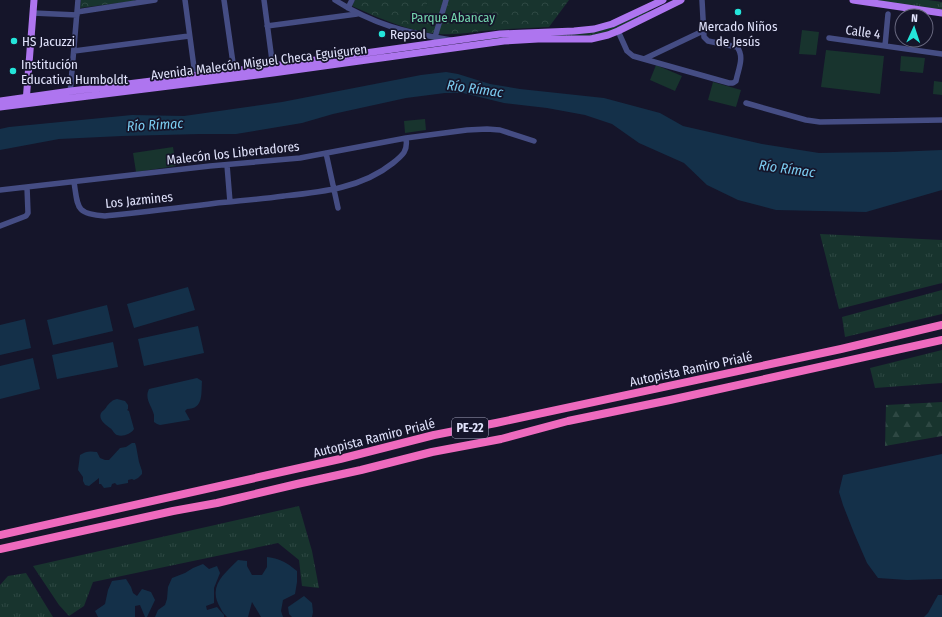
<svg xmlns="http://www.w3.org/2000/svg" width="942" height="617" font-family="'Fira Sans Condensed',sans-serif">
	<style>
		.grass { fill: url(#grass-tufts) }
		.forest { fill: url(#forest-firs) }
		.park { fill: url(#park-crowns) }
		.pitch { fill: #18342e }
		.water { fill: #143049 }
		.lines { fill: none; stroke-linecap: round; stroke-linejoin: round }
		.minor { stroke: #454d84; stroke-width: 5.5 }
		.major { stroke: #ae75ef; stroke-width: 7 }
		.highway { stroke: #ee6abe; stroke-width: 8 }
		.poi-dot { fill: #24e5da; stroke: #15152a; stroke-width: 1.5 }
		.labels { text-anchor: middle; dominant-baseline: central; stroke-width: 3.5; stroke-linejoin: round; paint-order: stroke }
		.shield { fill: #15152a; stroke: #a4a5bd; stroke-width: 1 }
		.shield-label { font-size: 12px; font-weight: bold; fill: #e1e3fc }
		.park-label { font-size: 13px; fill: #74d5ae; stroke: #15152a }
		.poi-label { font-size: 13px; fill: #e1e3fc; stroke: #15152a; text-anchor: start }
		.street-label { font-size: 13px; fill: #e1e3fc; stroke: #15152a }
		.water-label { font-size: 14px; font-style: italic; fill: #7bccf0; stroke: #15152a }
	</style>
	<defs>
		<pattern id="grass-tufts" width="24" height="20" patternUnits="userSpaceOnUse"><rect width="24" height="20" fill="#18342e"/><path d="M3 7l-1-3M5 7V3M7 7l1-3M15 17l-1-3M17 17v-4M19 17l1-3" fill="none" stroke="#2e4843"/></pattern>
		<pattern id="forest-firs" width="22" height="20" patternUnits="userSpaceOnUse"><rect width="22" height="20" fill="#18342e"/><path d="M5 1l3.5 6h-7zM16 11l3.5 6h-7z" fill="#2e4843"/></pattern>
		<pattern id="park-crowns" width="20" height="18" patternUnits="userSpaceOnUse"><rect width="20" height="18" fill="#18342e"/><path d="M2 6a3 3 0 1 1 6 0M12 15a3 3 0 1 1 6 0" fill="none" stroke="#2e4843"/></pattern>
	</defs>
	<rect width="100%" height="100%" fill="#15152a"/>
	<!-- grass -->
	<path class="grass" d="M873,0H928L942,2V10Z
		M648,9L649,14L617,30L597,36L489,41L484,39L494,37L583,32Z
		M820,234L942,240V283L839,309Z
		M942,290V314L845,337L842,317Z
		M942,350V383L875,388L870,368Z
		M299,506L312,551L319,588L302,586L299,560L278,543L93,582L84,606L69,616L59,605L33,566Z
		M26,573L53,617H0V585L8,576Z"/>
	<!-- forest -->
	<path class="forest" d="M942,402V436L885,446L886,405Z"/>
	<!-- park -->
	<path class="park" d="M81,0H134V1L80,8Z
		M355,0H569L549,27C527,28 504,29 482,31C468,33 454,35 439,34C411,32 378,18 352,6Z"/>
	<!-- pitch -->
	<path class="pitch" d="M428,0H442L435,24L422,21Z
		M802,30L819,32L816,55L799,54Z
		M826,50L884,56L880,94L821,87Z
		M901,56L925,58L923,73L900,71Z
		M656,65L682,76L675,91L650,80Z
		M934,81L942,82V95L933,94Z
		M713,82L741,90L736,107L708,100Z
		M425,119L426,130L405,133L404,121Z
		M173,147L176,166L136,172L133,153Z"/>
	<!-- water -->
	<path class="water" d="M446,72L458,74L490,84L520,89L604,98L660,113L683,126L762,144L819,153L894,152L942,150V190L866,212L776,210L738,200L707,185L684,163L639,143L612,124L585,115L547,108L504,103L463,93H445L406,98L333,114L302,123L236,134H200L122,136L59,139L0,150V129L9,127L132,115L184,116L282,102L421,75Z
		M188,287L195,310L134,328L127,304Z
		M107,305L113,331L53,345L47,320Z
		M25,319L31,348L0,355V325Z
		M198,326L204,353L144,366L138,339Z
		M113,342L118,367L57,379L52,355Z
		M33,358L40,389L0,399V366Z
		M197,378L202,381C201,393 204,409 187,409L185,411L190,420L160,425L157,424L154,422C154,420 154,417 154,415C152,406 144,399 149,389Z
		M117,399L125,401L128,405V409L127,410L129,411L134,429C131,434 123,437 117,435C114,434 113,430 110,428C106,425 98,420 101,413C102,411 106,409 107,406C111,402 112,400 117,399Z
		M132,443H135L136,446L139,462L142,471V474L138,478L134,480L132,479L128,480V483L117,485L115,483L112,484L111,487L104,488L101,484H99V478L89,486L85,485L83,481V477L78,470L80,455C86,451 90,451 97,452L100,458L105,460H109L120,448L126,447Z
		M942,454V579L907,580L878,578L867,563L854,533L843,505L839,492L843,475Z
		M267,557C281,559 286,562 297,571V582L295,594L283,600L281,611L283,617H261L252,602L248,617H227C225,615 222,612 221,609C207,587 223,575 238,560L247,561V566L252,575H262L267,567Z
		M203,564L209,569L217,566L220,573L214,588V603L206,606L207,610L217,607L224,615V617H155L158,610L165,605L167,599L168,587L172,578L185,573L193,568Z
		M126,579L131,587L133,593L137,596L142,589L151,592L155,600L147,617H145L140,605L135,606V617H98L95,611L105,604L108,590L112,581Z
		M938,595H942V617H924L928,613Z
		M304,596L312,603L313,612L312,617H292L289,614L288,607Z"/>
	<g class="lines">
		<!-- minor -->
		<path class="minor" d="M185,0L195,75
			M224,0L234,70
			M264,0L273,68
			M335,0C372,24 407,33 451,40
			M348,8L352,0
			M77,12L155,0
			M33,13L77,15
			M267,26L357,14
			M618,31L627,51L633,56L729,83H733L736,81C738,70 745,57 737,47L708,41L704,37L702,0
			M435,37L446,0
			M829,38L942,54
			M885,46L888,14
			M74,51L189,36
			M644,59L703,31
			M70,94L78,0
			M746,103L806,120L820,122L942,120
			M326,153L338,208
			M227,165L230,202
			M74,182C78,207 75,214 105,216C142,212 180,208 217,203C239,201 262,199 284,196C322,192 362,188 393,163C403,155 408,151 406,138
			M0,190L210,166L300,158L406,138L467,130L487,129L500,130L534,141
			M0,226L26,216L28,213L27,187"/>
		<!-- major -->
		<path class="major" d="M853,0L942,13
			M0,101L71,91L273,66L500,34L574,31L594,29L612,24L663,0
			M26,102L34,0
			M0,107L273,73L504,41L538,39H591L608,35L618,31L681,0"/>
		<!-- highway -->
		<path class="highway" d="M0,535L340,459L434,435L496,423L841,349L942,325
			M0,549L173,511L217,503L297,484L361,470L432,452L501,439L568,421L670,400L942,340"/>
	</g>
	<!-- markers -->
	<g class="poi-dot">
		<circle cx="738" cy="12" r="4"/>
		<circle cx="382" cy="34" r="4"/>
		<circle cx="14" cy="41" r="4"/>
		<circle cx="13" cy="71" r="4"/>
	</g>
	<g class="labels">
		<!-- shield labels -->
		<rect class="shield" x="452" y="418" width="36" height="20" rx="3"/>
		<g class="shield-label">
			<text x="470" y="428">PE-22</text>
		</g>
		<!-- park labels -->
		<g class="park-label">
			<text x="453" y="17">Parque Abancay</text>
		</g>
		<!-- poi labels -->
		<g class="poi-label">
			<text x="738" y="26" text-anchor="middle">Mercado Niños<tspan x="738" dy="15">de Jesús</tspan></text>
			<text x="390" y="34">Repsol</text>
			<text x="22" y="41">HS Jacuzzi</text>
			<text x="21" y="64">Institución<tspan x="21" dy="15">Educativa Humboldt</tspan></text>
		</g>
		<!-- street labels -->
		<g class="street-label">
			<text transform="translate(863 32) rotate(8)">Calle 4</text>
			<text transform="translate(259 62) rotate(-7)">Avenida Malecón Miguel Checa Eguiguren</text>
			<text transform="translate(233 153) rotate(-6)">Malecón los Libertadores</text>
			<text transform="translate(139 200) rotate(-6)">Los Jazmines</text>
			<text transform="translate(691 369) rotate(-12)">Autopista Ramiro Prialé</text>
			<text transform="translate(374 438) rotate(-14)">Autopista Ramiro Prialé</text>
		</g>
		<!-- water labels -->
		<g class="water-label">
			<text transform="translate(475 89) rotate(8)">Río Rímac</text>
			<text transform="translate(155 125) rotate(-3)">Río Rímac</text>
			<text transform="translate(787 169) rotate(8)">Río Rímac</text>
		</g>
	</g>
	<!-- north arrow -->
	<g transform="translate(914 28) rotate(3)"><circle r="19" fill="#15152a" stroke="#67677e"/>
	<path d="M0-3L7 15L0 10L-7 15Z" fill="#24e5da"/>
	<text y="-6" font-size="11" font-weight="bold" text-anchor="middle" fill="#e1e3fc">N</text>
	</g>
</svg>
